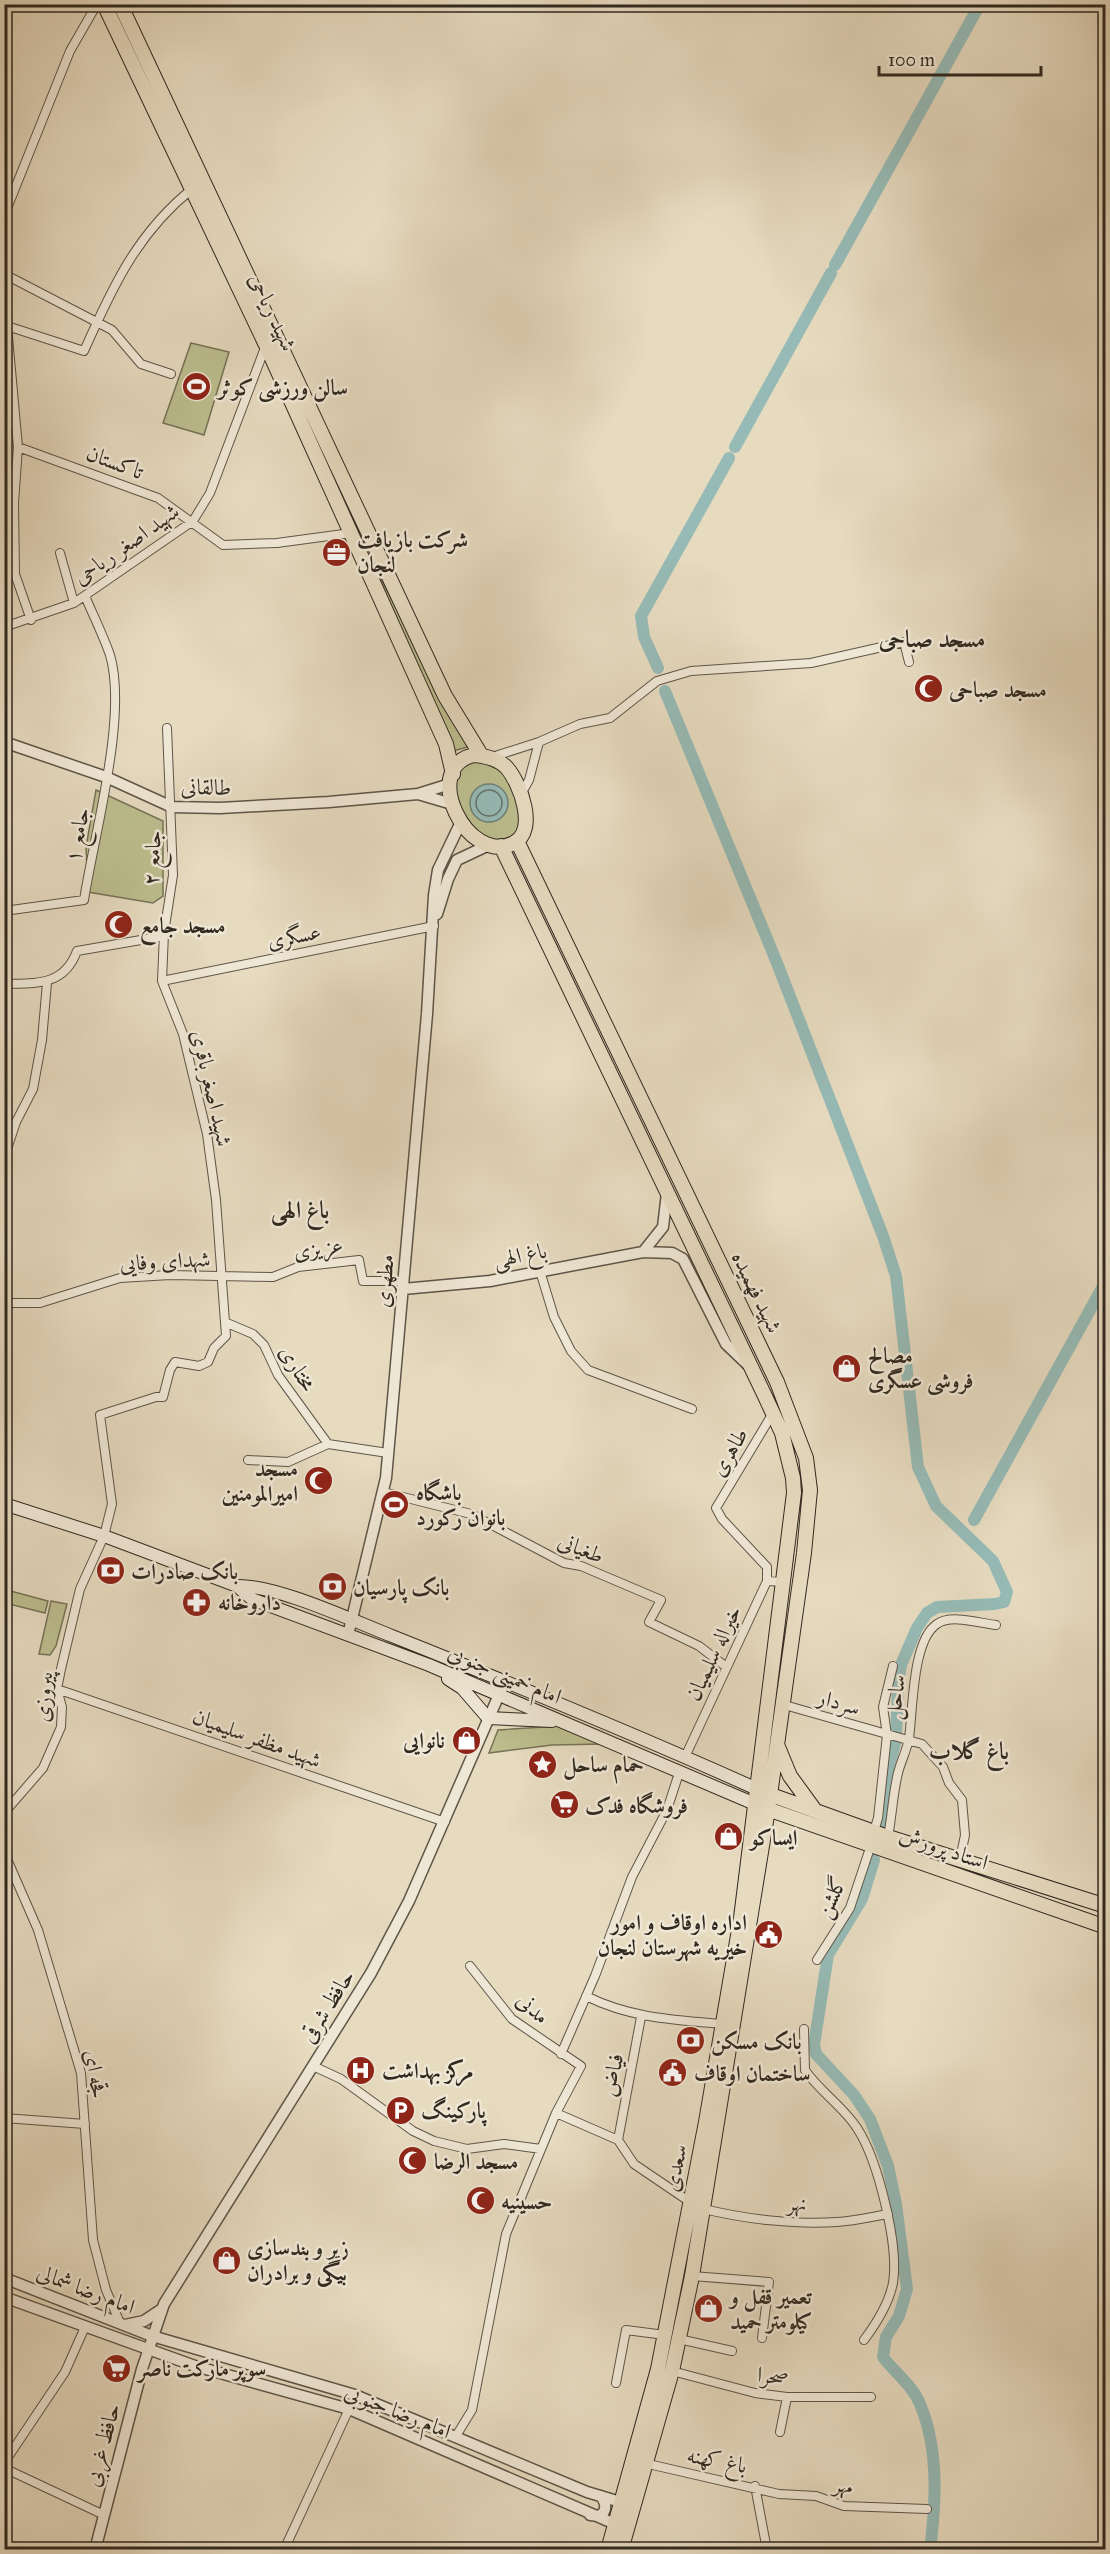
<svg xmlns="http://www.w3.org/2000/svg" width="1110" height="2554" font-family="'IM FELL Great Primer',Amiri,serif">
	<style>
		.green { fill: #bcbd8e; stroke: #767357; stroke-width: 1.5 }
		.water { fill: #96bab5; stroke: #6e8079; stroke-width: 1.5 }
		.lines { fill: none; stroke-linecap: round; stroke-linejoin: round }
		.shore { stroke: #64726a; stroke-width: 1.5 }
		.canal { stroke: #96bab5; stroke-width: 12 }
		.minor-casing { stroke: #5e5548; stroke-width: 10 }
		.tertiary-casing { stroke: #5e5548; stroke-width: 13 }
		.secondary-casing { stroke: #312920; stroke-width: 14 }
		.primary-casing { stroke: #312920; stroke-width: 16 }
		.minor { stroke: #efe7d5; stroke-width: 8 }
		.tertiary { stroke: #efe7d5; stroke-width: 10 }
		.secondary { stroke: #efe7d5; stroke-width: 12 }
		.primary { stroke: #e6dabf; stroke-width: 14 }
		.labels { text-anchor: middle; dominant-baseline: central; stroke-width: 5; stroke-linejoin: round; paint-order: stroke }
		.street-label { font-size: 22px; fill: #312920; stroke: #efe7d5 }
		.poi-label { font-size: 22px; font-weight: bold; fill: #312920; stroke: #efe7d5; text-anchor: start }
		.neighbourhood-label { font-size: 24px; font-weight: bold; fill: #312920; stroke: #efe7d5 }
	</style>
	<rect width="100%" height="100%" fill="#e6dabf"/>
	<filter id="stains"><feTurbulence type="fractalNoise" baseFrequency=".00333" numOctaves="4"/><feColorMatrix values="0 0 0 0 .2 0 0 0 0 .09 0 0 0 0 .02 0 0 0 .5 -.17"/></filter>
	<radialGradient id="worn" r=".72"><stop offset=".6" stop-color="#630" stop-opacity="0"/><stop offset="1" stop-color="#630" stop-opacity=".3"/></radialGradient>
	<!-- green -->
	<path class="green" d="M191,343L229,352L204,435L163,423Z
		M371,560L437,687L471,746L453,751L368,563Z
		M470,760C502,763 513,776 518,807C520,820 521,826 515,838L503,843L476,832L455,799L456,772Z
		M96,790L163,821V896L153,903L88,892L86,847Z
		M7,1590L48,1601L45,1613L5,1603Z
		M51,1601L67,1604L56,1646L50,1655L39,1654Z
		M560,1726L604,1744L552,1745L489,1753L498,1730Z"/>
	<!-- water -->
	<path class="water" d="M470 803a19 19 0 1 1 38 0a19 19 0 1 1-38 0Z"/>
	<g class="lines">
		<!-- shore -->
		<path class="shore" d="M476 803a13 13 0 1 1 26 0a13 13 0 1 1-26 0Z"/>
		<!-- canal -->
		<path class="canal" d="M835,265L980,4
			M735,447L831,273
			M658,668L644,637L641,616L729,458
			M665,691L777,963L883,1236L896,1276L918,1467L936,1506L993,1561L1007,1592L1004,1602L995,1604L937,1607L927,1613L917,1628L901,1665L898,1684L896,1739L888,1771L882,1830
			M974,1520L1106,1281
			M874,1860L862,1899L828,1955L814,2045L816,2054L854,2095L870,2119L888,2166L896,2204L907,2289L899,2316L886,2337L883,2357C895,2373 913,2386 920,2404C939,2449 936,2503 930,2550"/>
		<defs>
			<path id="minor" d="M4,216L70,51L97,4
				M4,274L112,330L141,364L171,374
				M4,325L84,351C112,288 137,233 192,189
				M7,326L18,447L14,503L15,574L31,620
				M18,447L158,498L223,545L277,543L351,533
				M60,553L74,603
				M4,627L74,603L193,521L210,493L266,345
				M492,757L539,742L580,724L610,718L657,681L691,671L811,663L904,642L909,662
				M521,794L529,780L539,742
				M4,911L84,900C94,835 128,716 110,655C103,635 93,615 85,596
				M162,981L434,926
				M4,984C37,983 64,986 77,951L164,936
				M4,1158L16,1122L33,1089L42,1040L47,983
				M540,1271L554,1317L571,1351L588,1370L692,1409
				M4,1303H40L120,1278L170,1275L273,1277L298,1267L359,1260L363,1281H404
				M227,1323L253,1334L264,1345L278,1375L328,1444
				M248,1460L288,1462L328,1444L388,1453
				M383,1492L471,1514L564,1563L581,1566L661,1600L649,1622L699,1646L725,1666
				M767,1581V1567L722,1519L716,1508L773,1413
				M57,1689L445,1822
				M781,1704L922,1744L943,1767L949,1783L962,1800L965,1835L960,1859
				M685,1757L767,1581L784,1582
				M4,1813L43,1768L61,1727L62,1707L57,1689L61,1669L80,1589L104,1536L112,1504L100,1415L156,1397H163L170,1370L175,1362L199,1366L208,1362L214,1348L226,1336L216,1200L207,1134L183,1034L162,981L164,933L173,875L167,728
				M874,1831L878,1818L887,1735L883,1707L893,1666
				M4,1837L7,1859L38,1930L81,2073L93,2240L106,2290L120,2323
				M888,1837C892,1816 893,1793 898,1773C901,1761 907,1750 909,1738C913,1711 912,1640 937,1624C951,1614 979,1623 996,1625
				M817,1960L850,1908L871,1845
				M586,1996C630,2018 674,2020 723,2024
				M804,2029L805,2070C819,2091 843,2106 857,2128C878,2160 899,2245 893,2283C889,2303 876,2324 864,2340
				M561,2054L595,1976L632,1877L667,1810L680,1770
				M313,2066L341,2079L413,2131L434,2141L467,2149L504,2144L541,2149
				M556,2113L618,2140L634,2164L690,2202
				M4,2118L85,2124
				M618,2140L641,2017
				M704,2209C744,2219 797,2225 837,2222C854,2221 871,2217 888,2214
				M692,2276L769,2282L762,2338
				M679,2339L732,2351
				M672,2371L755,2393L787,2397H871
				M616,2383L626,2330L665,2335
				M780,2432L787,2397
				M456,2436L472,2410L506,2234L556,2113L581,2066L512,2019L470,1966
				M4,2463L65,2372L85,2327
				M644,2463L779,2494L816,2496L844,2506L927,2509
				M4,2468L104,2515
				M755,2486L767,2550
				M284,2550L349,2409"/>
			<path id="tertiary" d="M4,742L106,777L172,807L220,808L329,802L418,794L450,784
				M418,794L452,804
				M437,914L448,879L457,860L491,844
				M643,1252L663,1227L667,1193
				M403,1289L490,1281L643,1252L672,1253L683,1259L726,1344L748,1365
				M348,1635L386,1478L427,1014L434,895L438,870L460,824
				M4,2278L152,2336L355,2395L587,2492L627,2504
				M4,2297L195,2366L349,2409L622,2527
				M125,2325L144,2321L162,2309
				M590,2515L599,2516C608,2511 606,2503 601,2496
				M95,2550L142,2369L164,2304L371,1973L409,1901L505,1681"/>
			<path id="secondary" d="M4,1504L104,1536L237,1586L252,1599L429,1665L755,1804
				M237,1586C277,1585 351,1620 392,1636C515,1685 637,1735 757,1789
				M448,1679L462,1688L488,1718L552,1721"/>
			<path id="primary" d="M104,4L266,345L446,744L453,774
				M120,4L445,696L481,755
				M474,755C485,756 499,759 507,768C520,783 538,830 514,843C467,867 419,767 474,755Z
				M517,841L777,1382L806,1458L810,1490L804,1553L768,1809L692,2276L672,2371L621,2550
				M501,846L764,1394L782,1433L793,1478L794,1493L741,1918L706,2122L658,2369L608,2550
				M778,1747L790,1776L814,1809
				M763,1792L888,1837L1106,1906
				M762,1807L1106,1927"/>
		</defs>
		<!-- minor casing -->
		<use href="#minor" class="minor-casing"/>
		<!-- tertiary casing -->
		<use href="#tertiary" class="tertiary-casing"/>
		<!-- secondary casing -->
		<use href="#secondary" class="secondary-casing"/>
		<!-- primary casing -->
		<use href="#primary" class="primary-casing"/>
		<!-- minor -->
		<use href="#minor" class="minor"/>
		<!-- tertiary -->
		<use href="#tertiary" class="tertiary"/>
		<!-- secondary -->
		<use href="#secondary" class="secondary"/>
		<!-- primary -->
		<use href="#primary" class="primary"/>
	</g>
	<!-- icons -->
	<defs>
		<symbol id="stadium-disc" viewBox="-11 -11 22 22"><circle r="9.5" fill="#8f2418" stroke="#efe7d5"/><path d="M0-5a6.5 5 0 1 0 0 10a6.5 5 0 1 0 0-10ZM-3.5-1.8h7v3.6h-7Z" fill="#fff"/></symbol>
		<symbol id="office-disc" viewBox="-11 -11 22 22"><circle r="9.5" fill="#8f2418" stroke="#efe7d5"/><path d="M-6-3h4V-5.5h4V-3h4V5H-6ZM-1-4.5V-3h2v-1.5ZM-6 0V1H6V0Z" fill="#fff"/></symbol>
		<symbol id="mosque-disc" viewBox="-11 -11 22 22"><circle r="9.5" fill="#8f2418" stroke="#efe7d5"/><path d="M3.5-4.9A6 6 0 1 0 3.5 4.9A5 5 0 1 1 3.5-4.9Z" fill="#fff"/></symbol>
		<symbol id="shop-disc" viewBox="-11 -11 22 22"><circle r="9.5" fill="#8f2418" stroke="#efe7d5"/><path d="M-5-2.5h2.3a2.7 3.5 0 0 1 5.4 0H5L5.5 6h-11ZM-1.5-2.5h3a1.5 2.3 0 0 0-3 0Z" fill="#fff"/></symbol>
		<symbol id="bank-disc" viewBox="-11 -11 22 22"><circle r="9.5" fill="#8f2418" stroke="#efe7d5"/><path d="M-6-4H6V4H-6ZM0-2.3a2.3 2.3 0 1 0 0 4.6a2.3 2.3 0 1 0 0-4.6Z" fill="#fff"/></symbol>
		<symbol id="pharmacy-disc" viewBox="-11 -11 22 22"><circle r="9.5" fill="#8f2418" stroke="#efe7d5"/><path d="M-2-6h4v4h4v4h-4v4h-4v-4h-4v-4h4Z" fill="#fff"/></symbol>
		<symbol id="sight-disc" viewBox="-11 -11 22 22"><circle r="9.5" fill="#8f2418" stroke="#efe7d5"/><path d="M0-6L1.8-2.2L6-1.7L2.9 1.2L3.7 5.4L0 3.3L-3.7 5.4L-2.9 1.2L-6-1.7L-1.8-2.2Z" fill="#fff"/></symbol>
		<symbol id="supermarket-disc" viewBox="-11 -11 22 22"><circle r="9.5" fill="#8f2418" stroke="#efe7d5"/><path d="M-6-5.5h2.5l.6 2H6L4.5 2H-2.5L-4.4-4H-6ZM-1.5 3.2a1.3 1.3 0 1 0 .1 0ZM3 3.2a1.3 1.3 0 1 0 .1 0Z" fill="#fff"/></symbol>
		<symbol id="civic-disc" viewBox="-11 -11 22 22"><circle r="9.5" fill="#8f2418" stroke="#efe7d5"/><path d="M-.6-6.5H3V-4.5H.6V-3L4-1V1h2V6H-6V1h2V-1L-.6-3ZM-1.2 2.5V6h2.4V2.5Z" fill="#fff"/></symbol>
		<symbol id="hospital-disc" viewBox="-11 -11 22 22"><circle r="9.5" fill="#8f2418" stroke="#efe7d5"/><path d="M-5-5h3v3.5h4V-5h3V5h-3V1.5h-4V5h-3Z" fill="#fff"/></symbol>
		<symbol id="parking-disc" viewBox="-11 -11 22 22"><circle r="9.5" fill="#8f2418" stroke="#efe7d5"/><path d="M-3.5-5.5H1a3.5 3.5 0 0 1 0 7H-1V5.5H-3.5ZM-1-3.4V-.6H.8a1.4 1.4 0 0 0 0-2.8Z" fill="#fff"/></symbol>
	</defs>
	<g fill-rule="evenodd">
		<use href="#stadium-disc" x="180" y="370" width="33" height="33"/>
		<use href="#office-disc" x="320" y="536" width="33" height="33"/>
		<use href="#mosque-disc" x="912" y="672" width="33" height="33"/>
		<use href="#mosque-disc" x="102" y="908" width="33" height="33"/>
		<use href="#shop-disc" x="830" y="1352" width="33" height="33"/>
		<use href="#mosque-disc" x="302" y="1464" width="33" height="33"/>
		<use href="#stadium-disc" x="378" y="1488" width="33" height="33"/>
		<use href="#bank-disc" x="94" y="1554" width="33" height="33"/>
		<use href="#bank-disc" x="316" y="1570" width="33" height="33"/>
		<use href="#pharmacy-disc" x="180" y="1586" width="33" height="33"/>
		<use href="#shop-disc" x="450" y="1724" width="33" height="33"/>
		<use href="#sight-disc" x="526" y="1748" width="33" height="33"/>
		<use href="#supermarket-disc" x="548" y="1788" width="33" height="33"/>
		<use href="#shop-disc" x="712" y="1820" width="33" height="33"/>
		<use href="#civic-disc" x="752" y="1918" width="33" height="33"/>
		<use href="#bank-disc" x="674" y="2024" width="33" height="33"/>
		<use href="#hospital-disc" x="344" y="2054" width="33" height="33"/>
		<use href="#civic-disc" x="656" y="2056" width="33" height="33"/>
		<use href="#parking-disc" x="384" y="2094" width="33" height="33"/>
		<use href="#mosque-disc" x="396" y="2144" width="33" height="33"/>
		<use href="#mosque-disc" x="464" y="2184" width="33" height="33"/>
		<use href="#shop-disc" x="210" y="2244" width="33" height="33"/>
		<use href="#shop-disc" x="692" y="2292" width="33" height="33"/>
		<use href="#supermarket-disc" x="100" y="2352" width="33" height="33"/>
	</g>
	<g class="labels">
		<!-- street labels -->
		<g class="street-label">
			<text transform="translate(273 312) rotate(65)">شهید ریاحی</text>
			<text transform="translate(115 462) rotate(21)">تاکستان</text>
			<text transform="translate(126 544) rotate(-35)">شهید اصغر ریاحی</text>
			<text transform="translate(206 787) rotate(1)">طالقانی</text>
			<text transform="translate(77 835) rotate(-80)">جامع ۱</text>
			<text transform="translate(152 858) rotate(-87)">جامع ۲</text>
			<text transform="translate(294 936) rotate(-11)">عسگری</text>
			<text transform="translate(212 1088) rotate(77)">شهید اصغر باقری</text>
			<text transform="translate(318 1248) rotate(-9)">عزیزی</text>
			<text transform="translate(520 1255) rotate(-11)">باغ الهی</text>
			<text transform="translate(165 1261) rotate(-3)">شهدای وفایی</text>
			<text transform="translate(384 1281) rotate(-85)">مطهری</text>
			<text transform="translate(757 1292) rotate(64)">شهید فهمیده</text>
			<text transform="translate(298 1368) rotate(59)">مختاری</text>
			<text transform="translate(729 1452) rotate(-59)">طاهری</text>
			<text transform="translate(581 1548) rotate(22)">طغیانی</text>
			<text transform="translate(713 1653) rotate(-65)">خیراله سلیمیان</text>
			<text transform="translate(505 1674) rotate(23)">امام خمینی جنوبی</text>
			<text transform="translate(43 1697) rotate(-86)">پیروزی</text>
			<text transform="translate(895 1697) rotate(-83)">ساحل</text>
			<text transform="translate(839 1702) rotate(16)">سردار</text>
			<text transform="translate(257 1738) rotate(20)">شهید مظفر سلیمیان</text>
			<text transform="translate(944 1848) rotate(19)">استاد پرورش</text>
			<text transform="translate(831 1897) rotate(-65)">گلشن</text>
			<text transform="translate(327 2006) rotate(-58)">حافظ شرقی</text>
			<text transform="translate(533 2008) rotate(42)">مدنی</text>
			<text transform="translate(96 2074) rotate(81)">قجه ای</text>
			<text transform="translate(612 2075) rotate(-79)">فیاض</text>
			<text transform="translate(675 2168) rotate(-79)">سعدی</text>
			<text transform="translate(797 2203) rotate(4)">نهر</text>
			<text transform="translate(86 2289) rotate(21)">امام رضا شمالی</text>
			<text transform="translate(773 2376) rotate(7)">صحرا</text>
			<text transform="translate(398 2411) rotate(22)">امام رضا جنوبی</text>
			<text transform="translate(102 2445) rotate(-75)">حافظ غربی</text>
			<text transform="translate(717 2460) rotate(11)">باغ کهنه</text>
			<text transform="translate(844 2485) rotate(14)">مهر</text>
		</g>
		<!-- poi labels -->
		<g class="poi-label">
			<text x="218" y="387">سالن ورزشی کوثر</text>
			<text x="357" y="539">شرکت بازیافت<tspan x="357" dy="25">لنجان</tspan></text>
			<text x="949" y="689">مسجد صباحی</text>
			<text x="140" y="925">مسجد جامع</text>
			<text x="868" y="1355">مصالح<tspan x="868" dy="25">فروشی عسگری</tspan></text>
			<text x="298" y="1468" text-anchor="end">مسجد<tspan x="298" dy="25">امیرالمومنین</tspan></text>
			<text x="416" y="1492">باشگاه<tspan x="416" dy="25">بانوان رکورد</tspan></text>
			<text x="131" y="1571">بانک صادرات</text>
			<text x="353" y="1587">بانک پارسیان</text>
			<text x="218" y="1602">داروخانه</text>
			<text x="445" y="1740" text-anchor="end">نانوایی</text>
			<text x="563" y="1764">حمام ساحل</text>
			<text x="585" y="1805">فروشگاه فدک</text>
			<text x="750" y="1837">ایساکو</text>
			<text x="747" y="1922" text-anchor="end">اداره اوقاف و امور<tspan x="747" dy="25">خیریه شهرستان لنجان</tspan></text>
			<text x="711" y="2041">بانک مسکن</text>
			<text x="382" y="2070">مرکز بهداشت</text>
			<text x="694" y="2073">ساختمان اوقاف</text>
			<text x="421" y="2110">پارکینگ</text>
			<text x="434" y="2161">مسجد الرضا</text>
			<text x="501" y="2201">حسینیه</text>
			<text x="247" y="2247">زیر و بندسازی<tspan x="247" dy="25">بیگی و برادران</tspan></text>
			<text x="730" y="2296">تعمیر قفل و<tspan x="730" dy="25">کیلومتر حمید</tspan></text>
			<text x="138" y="2368">سوپر مارکت ناصر</text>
		</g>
		<!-- neighbourhood labels -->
		<g class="neighbourhood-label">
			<text x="932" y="639">مسجد صباحی</text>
			<text x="300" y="1210">باغ الهی</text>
			<text x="969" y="1751">باغ گلاب</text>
		</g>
	</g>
	<!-- margin -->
	<rect width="1110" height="2554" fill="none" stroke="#e6dabf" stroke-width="24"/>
	<rect x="6" y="6" width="1098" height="2542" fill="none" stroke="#312920" stroke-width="3"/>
	<rect x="12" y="12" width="1086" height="2530" fill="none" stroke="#312920" stroke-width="1.5"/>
	<!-- scale -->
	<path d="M879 66v9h162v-9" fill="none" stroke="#312920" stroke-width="3"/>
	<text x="888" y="66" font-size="18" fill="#312920" stroke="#efe7d5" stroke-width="4.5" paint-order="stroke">100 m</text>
	<rect width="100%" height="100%" filter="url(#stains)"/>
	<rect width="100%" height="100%" fill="url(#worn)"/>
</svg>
